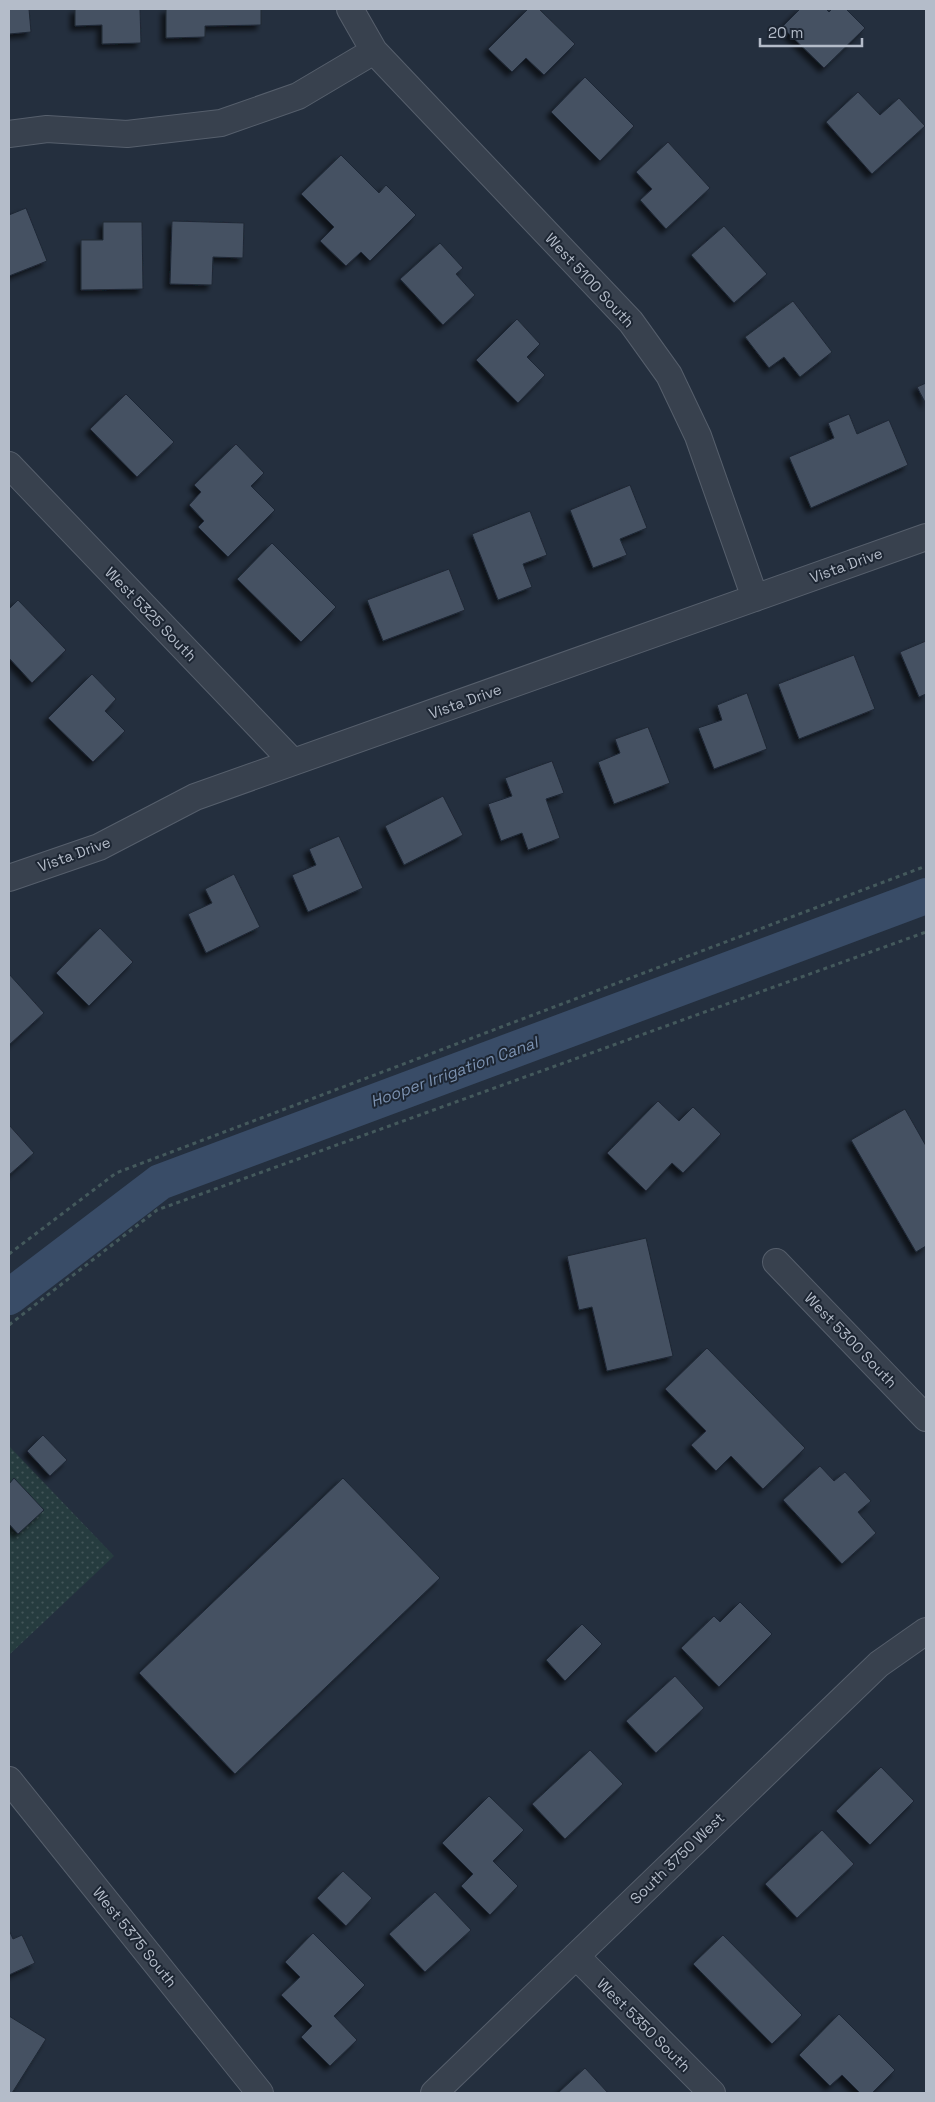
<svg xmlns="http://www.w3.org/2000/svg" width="935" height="2102" font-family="'Space Grotesk',sans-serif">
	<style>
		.grass { fill: url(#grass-dots) }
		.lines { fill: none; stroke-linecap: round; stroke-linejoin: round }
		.canal { stroke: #394c67; stroke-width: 36 }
		.building { fill: #455162; stroke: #1f2835; filter: url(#shadow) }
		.street-casing { stroke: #565f6c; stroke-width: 28 }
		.path { stroke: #44595c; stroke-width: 3; stroke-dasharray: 4 4; stroke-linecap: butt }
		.street { stroke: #38414e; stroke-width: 26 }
		.labels { text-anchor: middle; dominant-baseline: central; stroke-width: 4; stroke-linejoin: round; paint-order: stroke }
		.street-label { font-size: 15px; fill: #b4bcc9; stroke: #1d2633 }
		.water-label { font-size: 16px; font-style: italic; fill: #7c92b1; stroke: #1d2633 }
	</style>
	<defs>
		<pattern id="grass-dots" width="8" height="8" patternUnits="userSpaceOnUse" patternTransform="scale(1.25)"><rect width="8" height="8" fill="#263c3f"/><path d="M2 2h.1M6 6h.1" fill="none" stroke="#435659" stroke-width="1.8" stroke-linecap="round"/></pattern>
		<filter id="shadow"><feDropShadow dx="-4.5" dy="4.5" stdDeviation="2.5" flood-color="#0009"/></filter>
	</defs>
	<rect width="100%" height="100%" fill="#242f3e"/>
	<!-- grass -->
	<path class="grass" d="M9,1446L114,1556L9,1655Z"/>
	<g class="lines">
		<!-- canal -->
		<path class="canal" d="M9,1297L160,1182L926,896"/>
	</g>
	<!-- building -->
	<path class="building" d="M9,9H29L31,32L9,34Z
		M75,9H140L141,43L102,44V25L75,26Z
		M166,9H261V25L205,26V37L166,38Z
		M528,9H539L575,44L544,75L526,58L512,72L488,49Z
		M800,9H826L829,12L832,9H846L865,28L824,68L782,27Z
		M585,77L634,126L600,161L551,112Z
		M858,92L880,115L899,98L925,126L872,174L826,122Z
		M668,142L710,188L666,229L640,200L652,189L636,172Z
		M341,155L379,193L386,185L416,215L370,261L361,252L346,266L320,241L334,227L301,194Z
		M26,208L47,261L9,276V215Z
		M172,221L244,223L243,258L213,257L212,285L170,284Z
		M103,222H142L143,289L81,290V240H103Z
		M724,226L767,274L734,303L691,255Z
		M440,243L463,268L456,274L475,295L443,325L400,279Z
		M793,301L832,352L800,377L784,357L769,368L745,337Z
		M517,319L540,344L527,357L545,375L518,403L476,360Z
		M926,383V404L917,387Z
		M126,394L174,442L137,477L90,429Z
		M849,414L857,434L889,420L908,465L811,508L789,457L834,438L828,423Z
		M236,444L264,473L251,486L275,510L228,557L198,527L204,521L189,505L201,492L194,485Z
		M630,485L647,528L620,539L627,555L593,568L570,510Z
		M530,511L547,555L523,564L532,587L498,600L472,534Z
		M272,543L336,607L301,642L237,579Z
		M449,569L465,610L383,641L367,600Z
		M18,600L66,650L32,683L9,658V609Z
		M926,641V694L919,697L900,652Z
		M854,655L875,709L799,739L778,684Z
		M92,674L116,699L105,711L125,731L93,762L48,718Z
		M747,693L767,749L714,769L698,728L722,720L717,705Z
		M648,727L670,783L614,804L598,762L620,753L615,739Z
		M552,761L564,793L546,799L560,838L528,850L522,833L501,841L488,804L512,796L505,778Z
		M443,796L463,835L404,865L385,826Z
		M339,836L363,888L308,912L292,875L316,865L309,849Z
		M234,874L260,927L206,953L188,914L212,903L205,889Z
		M100,928L133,962L89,1006L56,973Z
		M9,974L44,1013L9,1045Z
		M658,1101L679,1121L693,1107L721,1134L683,1173L672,1163L646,1191L607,1153Z
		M905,1109L926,1146V1246L916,1252L851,1140Z
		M9,1125L34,1153L9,1175Z
		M646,1238L673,1356L607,1371L592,1307L579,1310L567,1256Z
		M707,1348L805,1448L763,1489L731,1456L716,1471L691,1445L706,1431L665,1389Z
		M43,1435L67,1460L50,1476L27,1451Z
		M820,1466L834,1481L845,1472L871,1501L858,1512L876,1533L842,1564L783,1500Z
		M14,1478L44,1510L18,1534L9,1524V1484Z
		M343,1478L440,1578L235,1774L139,1673Z
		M740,1602L772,1634L719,1687L681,1648L714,1616L720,1622Z
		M582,1624L602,1644L565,1681L546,1660Z
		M675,1676L704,1708L656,1753L626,1721Z
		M590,1750L623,1784L565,1839L532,1804Z
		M881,1767L914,1801L870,1845L836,1811Z
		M489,1796L524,1830L493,1861L518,1886L490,1915L461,1886L473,1874L442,1843Z
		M822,1830L854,1864L797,1918L765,1884Z
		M343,1871L372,1898L346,1926L317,1898Z
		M435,1892L471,1930L425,1972L389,1934Z
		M9,1930L13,1939L22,1935L35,1963L9,1975Z
		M313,1933L365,1985L334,2016L357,2040L330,2066L301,2037L312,2026L281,1995L300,1977L285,1962Z
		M723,1935L802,2015L772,2044L693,1964Z
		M839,2014L895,2070L872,2093H860L842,2075L830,2086L799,2055Z
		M9,2016L46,2039L12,2093H9Z
		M585,2068L608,2093H558Z"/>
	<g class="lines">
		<defs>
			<path id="street" d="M350,9L374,51L631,322L669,375L698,436L755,598
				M9,134L47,129L127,134L221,123L298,96L374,51
				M9,465L293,762
				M9,878L99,847L195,797L926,537
				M776,1262L926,1418
				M9,1780L260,2093
				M576,1956L712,2093
				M434,2093L879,1664L926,1631"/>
		</defs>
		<!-- street casing -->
		<use href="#street" class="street-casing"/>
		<!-- path -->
		<path class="path" d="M9,1254L116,1173L926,866
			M9,1325L157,1210L926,932"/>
		<!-- street -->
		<use href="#street" class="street"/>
	</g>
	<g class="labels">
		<!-- street labels -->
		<g class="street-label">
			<text transform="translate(590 280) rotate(47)">West 5100 South</text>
			<text transform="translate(846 565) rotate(-20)">Vista Drive</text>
			<text transform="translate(151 614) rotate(46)">West 5325 South</text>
			<text transform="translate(465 701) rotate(-20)">Vista Drive</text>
			<text transform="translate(74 854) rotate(-20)">Vista Drive</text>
			<text transform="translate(851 1340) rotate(46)">West 5300 South</text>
			<text transform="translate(677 1858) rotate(-44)">South 3750 West</text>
			<text transform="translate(135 1937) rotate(51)">West 5375 South</text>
			<text transform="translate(644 2025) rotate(45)">West 5350 South</text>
		</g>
		<!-- water labels -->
		<g class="water-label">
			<text transform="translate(454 1072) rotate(-20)">Hooper Irrigation Canal</text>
		</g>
	</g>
	<!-- border -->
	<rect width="935" height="2102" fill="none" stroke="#b4bcc9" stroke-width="20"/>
	<!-- scale -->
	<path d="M760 38v8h102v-8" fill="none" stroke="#b4bcc9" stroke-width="2.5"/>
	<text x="768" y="38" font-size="15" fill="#b4bcc9" stroke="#1d2633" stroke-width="4" paint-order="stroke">20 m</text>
</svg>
